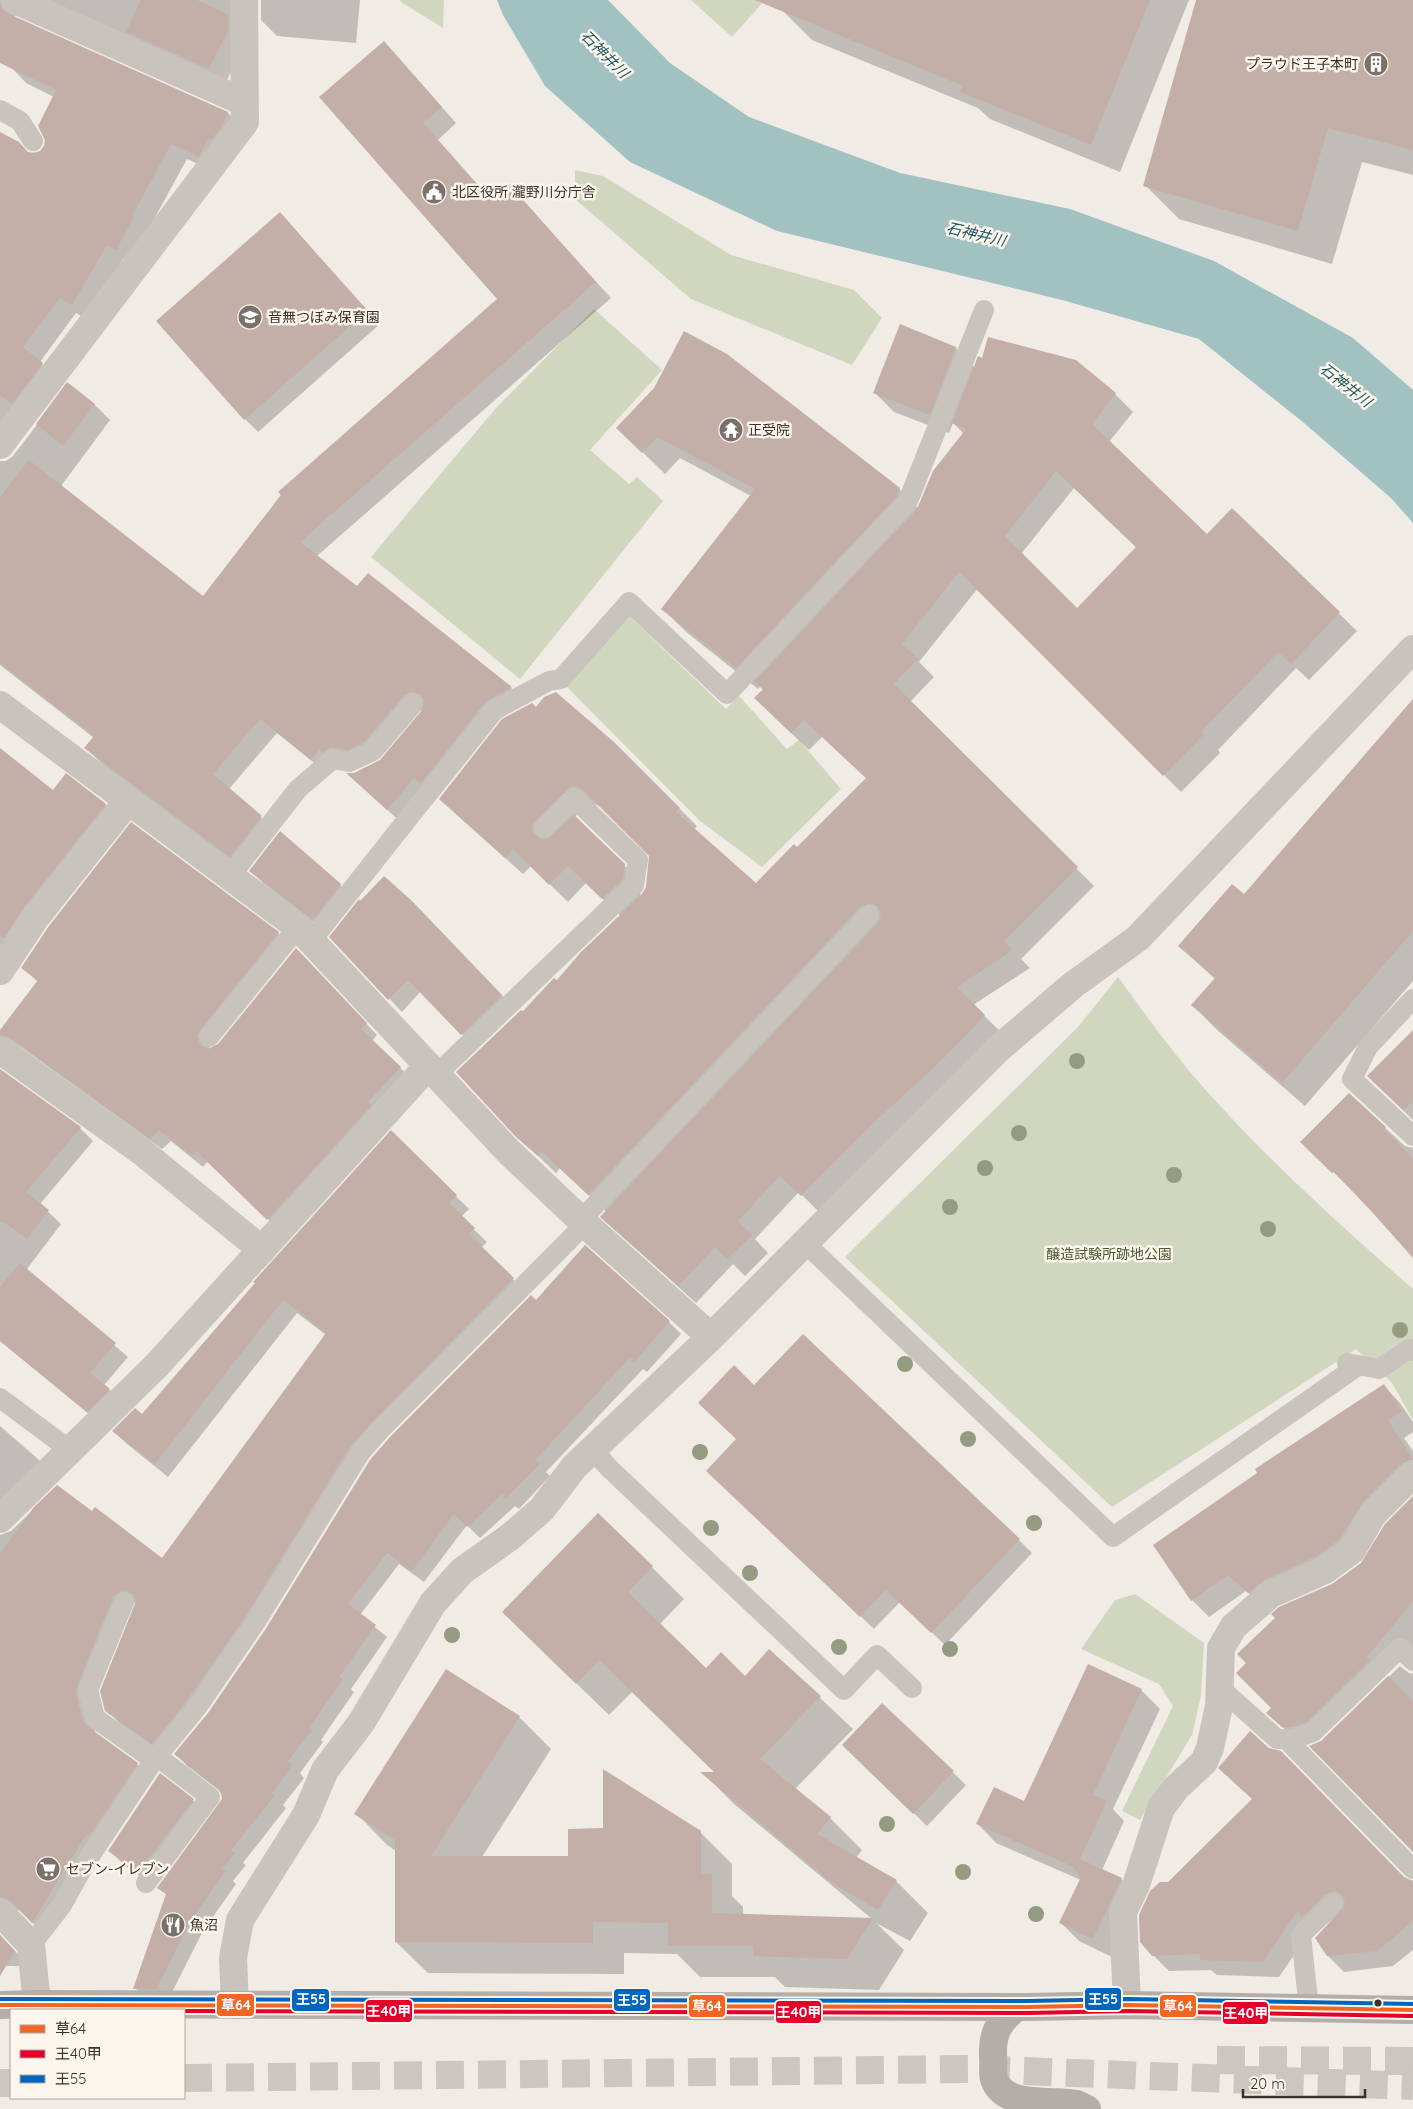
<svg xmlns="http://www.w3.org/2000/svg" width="1413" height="2109" font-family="Quicksand,'Noto Sans JP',sans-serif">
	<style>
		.green { fill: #d1d6bf }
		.water { fill: #a1c2c1 }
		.shadow { fill: #0003; fill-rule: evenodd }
		.building { fill: #c3afa7; fill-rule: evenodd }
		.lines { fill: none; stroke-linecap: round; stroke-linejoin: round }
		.motorway-tunnel { stroke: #ccc6c0; stroke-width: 28; stroke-dasharray: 28 14; stroke-linecap: butt }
		.service { stroke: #c9c3be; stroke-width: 20 }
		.minor { stroke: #c9c3be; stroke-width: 28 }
		.trunk { stroke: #b4aea8; stroke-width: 28 }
		.bus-1-casing { stroke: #fbf5ee; stroke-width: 8 }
		.bus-2-casing { stroke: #fbf5ee; stroke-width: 8 }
		.bus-3-casing { stroke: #fbf5ee; stroke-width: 8 }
		.bus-1 { stroke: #f26522; stroke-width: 4 }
		.bus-2 { stroke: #e4002b; stroke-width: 4 }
		.bus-3 { stroke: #0065bd; stroke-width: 4 }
		.tree { fill: #959b80 }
		.bus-dot { fill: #3b302b; stroke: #fbf5ee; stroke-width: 2 }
		.labels { text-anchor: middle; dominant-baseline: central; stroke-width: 5; stroke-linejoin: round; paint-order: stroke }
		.poi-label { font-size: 14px; fill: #3b302b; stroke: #fbf5ee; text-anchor: start }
		.park-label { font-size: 14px; fill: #4a5a2e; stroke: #fbf5ee }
		.water-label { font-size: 15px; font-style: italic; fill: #1f5a5e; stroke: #fbf5ee }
		.line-badge { stroke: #fbf5ee; stroke-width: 2 }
		.badge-label { font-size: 14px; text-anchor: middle; font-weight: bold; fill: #fff }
	</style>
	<rect width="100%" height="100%" fill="#f0ebe5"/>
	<!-- green -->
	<path class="green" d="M400,0H444L443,28L401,2Z
		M691,0H765L732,37Z
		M575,170L603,176L731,255L854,290L882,318L852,365L691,299L575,199Z
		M594,309L662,370L590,450L629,484L637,477L663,501L520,679L371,557L496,408Z
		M629,616L726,709L739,696L787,749L799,740L841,789L762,867L700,821L565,685Z
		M1118,977C1148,1018 1178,1060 1212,1097C1274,1166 1343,1228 1413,1289V1420L1392,1383L1356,1349L1112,1507L845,1257L1078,1027Z
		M1135,1594L1204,1643L1201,1696L1192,1735L1140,1820L1122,1811L1173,1706L1159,1684L1081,1649L1115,1600Z"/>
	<!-- water -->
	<path class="water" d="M497,0H608L670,63L749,117L900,173L1070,209L1214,261L1353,338L1413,390V523L1391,498L1304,423L1199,339L1062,300L777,231L630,162L545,86L503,15Z"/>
	<!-- shadow -->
	<path class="shadow" d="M0,0H29L16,9L15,18L228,113L244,129L215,172L187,159L147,232L132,265L123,259L88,320L76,313L40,362L58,379L3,452L0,459V133L29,153L40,152L45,146L54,97L26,83L11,67L0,36Z
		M30,0H260L252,2L244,46L225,84Z
		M261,0H360L356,43L277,36L261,20Z
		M789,0H1189L1120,172L990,119L978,108L812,40L784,12Z
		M1198,0H1413V175L1362,162L1332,264L1179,219L1145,185Z
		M384,43L456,123L438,140L493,202L510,187L611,298L317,556L358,588L368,575L511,688L526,703L501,718L437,798L431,793L404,825L349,775L354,774L381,761L426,707L420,711L380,758L364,765L347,763L328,774L277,733L229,789L277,832L246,872L102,764L86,748L94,738L0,665V460V461H6L13,456L68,384L94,404L110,420L61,486L203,597L499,299Z
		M280,213L380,324L258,432L245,419Z
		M900,326L956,348L975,368L983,359L1076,362L1115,394L1133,412L1109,442L1208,536L1232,510L1357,631L1309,680L1296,668L1218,750L1220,753L1181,792L978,588L919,662L934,677L910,702L1094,886L1021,959L1030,968L973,1005L1002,1033L820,1213L799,1192L755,1239L768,1253L745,1276L733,1264L696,1303L620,1234L607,1212L560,1168L556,1173L517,1136L523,1013L557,982L621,916L586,883L568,902L531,866L523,874L440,799L536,708L613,743L697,826L694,830L756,884L797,849L867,779L822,737L809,750L773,716L764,690L760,687L758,689L685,631L663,609L751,496L680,458L665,474L618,428L899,489L918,508L964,434L953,423L949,433L894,412L874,392ZM1074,488L1137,548L1077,610L1021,554ZM588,804H595L601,807L650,856L647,887L640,897L642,883L575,817Z
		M1413,701V981L1305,1106L1216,1029L1193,1005L1215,979L1180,946L1244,896Z
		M0,749L53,792L105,804L118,818L0,957Z
		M251,871L340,885L353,898L326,932L264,884Z
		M424,915L514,1008L474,1046L421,991L402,1012L331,937Z
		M278,933L289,944L211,1041L209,1050L219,1046L307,961L377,1035L372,1041L412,1079L279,1230L208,1161L203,1167L171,1141L162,1149L22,1048L0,1037V1032L38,982L22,968Z
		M1413,1033V1120L1368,1076Z
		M0,1071L80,1128L93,1141L40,1204L61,1224L27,1269L128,1357L104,1385L123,1403L101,1424L0,1341Z
		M1349,1095L1405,1146L1413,1148V1255L1357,1195L1302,1142Z
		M391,1132L469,1209L461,1217L487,1242L481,1248L526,1292L364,1459L166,1756L120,1724L107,1710L136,1602L126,1610L89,1707L96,1735L137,1764L150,1777L46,1935L19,1910H11L0,1918V1535L11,1531L57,1487L162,1560L326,1335L297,1313L168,1477L127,1444L113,1431L143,1415Z
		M536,1302L669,1322L681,1334L647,1372L643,1369L546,1472L550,1476L519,1509L515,1506L480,1538L467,1525L424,1582L399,1564L360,1615L387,1637L351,1689L354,1692L321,1740L323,1742L300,1773L304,1778L283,1805L286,1808L243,1863L246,1865L233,1881L236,1884L203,1931L168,2000H147L135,1988L167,1895L159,1887L223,1798L220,1791L187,1766L176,1754Z
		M1384,1386L1400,1403L1413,1422V1432L1404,1438L1413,1451V1485L1266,1609L1246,1591L1209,1617L1192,1600L1154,1546Z
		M0,1426L46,1466L0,1525Z
		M738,1440L1019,1540L1032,1553L945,1645L900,1602L874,1629L721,1484Z
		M1413,1498V1647L1294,1738L1268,1713L1273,1708L1332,1585L1362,1563Z
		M598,1514L684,1599L660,1624L706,1669L745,1677L769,1650L853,1729L795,1789L830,1818L862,1850L856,1858L896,1881L928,1913L910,1941L876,1923L904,1950L879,1990L785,1987L775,1977H700L677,1954L624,1953V1974L428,1973L396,1942V1851L387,1845L356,1813L446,1671L519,1717L551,1749L482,1857H569L700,1832L732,1864V1896L743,1907V1915L872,1919L734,1804L703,1773H716L632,1692L609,1715L536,1644Z
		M1088,1665L1141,1690L1160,1709L1113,1809L1124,1821L1102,1870L1121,1879L1140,1898L1112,1957L1079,1941L1061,1923L1081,1880L996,1843L978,1824L1024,1802Z
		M1400,1666L1410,1674L1413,1673V1842L1322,1742Z
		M882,1704L966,1785L927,1826L844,1745Z
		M193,1800L203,1811L149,1883L120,1861L110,1850Z
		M1413,1887V1950L1393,1966L1344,1972L1328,1956L1345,1908L1319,1931L1314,1926L1279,1977L1217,1975L1211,1970L1169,1971L1153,1955L1151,1892Z
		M0,1935L28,1965L27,1966H0Z"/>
	<!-- building -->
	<path class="building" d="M141,0H197L228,15L229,29L209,69L126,32Z
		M755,0H1150L1091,145L960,92L963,86Z
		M1196,0H1413V150L1328,128L1298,231L1143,186Z
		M0,4L3,10L9,14L228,112L220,129L211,140L208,139L199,157L171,144L132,216L134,217L116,250L107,245L72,305L60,298L23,347L43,363L12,404L0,395V132L19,142L28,152L34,153L40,151L44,146L45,140L38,126L56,90L0,63Z
		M384,41L442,107L423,123L492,201L510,185L596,282L300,542L357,586L368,573L512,687L485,702L421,783L414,778L387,810L346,773H354L380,760L422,710L424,700L420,694L410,692L404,695L364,742L348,750L330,747L322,753L319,750L311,760L260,719L213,774L262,816L230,857L84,748L94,736L0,663V497L29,460L203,596L281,495L278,492L497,299L319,97Z
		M280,212L367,311L244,420L156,321Z
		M900,324L956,347L930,415L873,393Z
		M684,331L727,354L900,488L898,495L736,668L661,609L755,489L657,437L642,453L616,428L654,388Z
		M988,337L1076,360L1116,393L1092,424L1207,534L1232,508L1340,612L1291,664L1278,652L1201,732L1204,734L1163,776L959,572L902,644L918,659L894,684L1078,867L1004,941L1013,950L957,987L985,1015L945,1057L878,1119L801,1196L780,1176L738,1221L752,1235L727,1259L715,1247L678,1286L600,1217L878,923L881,917L880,911L877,906L871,903L860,907L588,1195L542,1152L538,1156L516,1137L456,1072L521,1010L523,1011L554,978L557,980L581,952L642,894L646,887L649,856L582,789L576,786L570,787L536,820L532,825L533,832L540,839H548L574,815L625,864L623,879L602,899L568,866L549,885L513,849L505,858L439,799L502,719L532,703L536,707L544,697L556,692L614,742L680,808L676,812L756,883L794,844L797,847L866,778L804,720L791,733L754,698L763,689L754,682L917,509L933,471L966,429L952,423L978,356L982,358ZM1056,471L1136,547L1077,608L1005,536Z
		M67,382L95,404L63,446L36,424Z
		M1413,699V931L1282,1083L1191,1005L1215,978L1178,946L1232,884L1244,894Z
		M0,748L53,790L66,773L106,804L24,907L4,938L0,935Z
		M131,822L279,932L200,1030L197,1036L201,1046L208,1049L218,1044L296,948L367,1023L361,1029L401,1067L368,1102L372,1105L267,1220L196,1151L191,1156L159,1130L150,1139L9,1037L0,1035V1030L38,980L21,968L49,926Z
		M280,831L341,884L313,920L249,871Z
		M384,876L412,901L502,995L461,1035L408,980L388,1000L329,937L359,899L360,901Z
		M1413,1030V1101L1403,1110L1367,1076Z
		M0,1069L81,1127L26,1192L49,1210L27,1239L2,1221L0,1223Z
		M1349,1093L1386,1127L1384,1129L1413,1159V1258L1373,1213L1334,1172L1332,1173L1300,1142Z
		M391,1130L457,1195L449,1203L475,1228L469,1234L514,1278L373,1421L351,1445L245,1617L188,1699L152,1744L105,1711L100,1691L136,1601L134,1595L128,1591L122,1590L113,1597L77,1686L76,1693L83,1721L88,1727L138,1763L89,1836L86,1835L32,1923L11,1901L0,1897V1554L34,1507L57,1485L92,1511L95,1507L162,1558L326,1333L283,1300L155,1464L112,1431L135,1408L142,1414L255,1283L253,1282Z
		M585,1245L670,1321L634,1362L630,1358L535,1460L540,1464L506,1498L502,1494L467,1527L454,1514L412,1571L387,1553L348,1604L376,1625L339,1677L343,1679L309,1728L312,1730L288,1761L293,1765L272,1793L275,1795L231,1850L235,1853L222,1869L225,1871L192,1919L156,1989H133L166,1894L157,1888L222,1799L221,1793L217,1788L174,1754L208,1713L265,1630L370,1460L390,1437L531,1295L536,1300Z
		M20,1263L116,1343L90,1373L110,1389L87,1412L0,1341V1287Z
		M803,1334L1020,1539L931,1633L886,1590L860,1617L706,1471L736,1439L698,1403L734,1365L754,1385Z
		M1384,1384L1402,1411L1388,1420L1413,1459L1402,1463L1362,1503L1340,1539L1317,1556L1264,1580L1248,1593L1228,1575L1191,1601L1153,1545L1257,1473L1255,1469Z
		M1413,1496V1601L1367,1657L1370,1660L1307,1722L1291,1727H1282L1266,1713L1271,1708L1236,1673L1246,1663L1237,1654L1275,1618L1271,1614L1279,1607L1332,1584L1361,1563L1385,1524Z
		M598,1513L653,1566L628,1592L706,1668L721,1652L745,1676L769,1649L821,1696L760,1759L831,1817L817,1834L897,1880L878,1910L832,1883L700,1772H714L599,1660L576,1684L502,1612Z
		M1088,1664L1142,1689L1093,1795L1107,1801L1080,1859L1122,1878L1093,1939L1059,1923L1081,1877L1072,1866L976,1824L994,1787L1024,1801Z
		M446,1669L520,1716L431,1856H568V1829L603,1828V1769L701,1831V1874H712V1913L873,1918L847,1959L753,1956V1946H668V1923L593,1922V1943L395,1942V1840L354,1814Z
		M1388,1676L1413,1701V1852L1309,1746L1321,1741Z
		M882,1703L954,1771L913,1814L842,1745Z
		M1250,1731L1269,1748L1281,1751L1404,1877L1413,1881V1921L1377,1951L1327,1956L1315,1938L1344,1907L1345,1900L1342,1895L1336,1891L1325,1894L1302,1917L1298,1910L1263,1962L1200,1960V1954L1152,1956L1140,1942L1139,1915L1150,1891L1160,1882H1168L1252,1799L1218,1768Z
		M160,1773L194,1799L138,1873L108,1851Z
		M0,1935L15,1951L0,1976Z"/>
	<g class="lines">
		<!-- motorway-tunnel -->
		<path class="motorway-tunnel" d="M1217,2060L1413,2061
			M184,2078L969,2069L1413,2086
			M0,2083H11"/>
		<!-- service -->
		<path class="service" d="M0,110L20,121L33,141
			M230,876L298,789L333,759L349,762L371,752L413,703
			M311,941L494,710L549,681L561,679L629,602L727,694L908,501L984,310
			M1413,999L1368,1047L1352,1079L1413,1136
			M209,1037L298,927
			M436,1075L634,885L638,860L574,798L544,828
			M581,1220L869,915
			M805,1243L1113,1537L1359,1365
			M1347,1363L1379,1369L1409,1349L1413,1351
			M0,1398L70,1450
			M593,1450L610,1469L844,1690L877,1655L912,1688
			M124,1602L88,1690L95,1718L154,1760
			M1220,1688L1277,1739H1293L1313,1732L1400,1648L1413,1661
			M1286,1739L1413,1869
			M146,1883L210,1797L158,1757
			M31,1945L62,1905L86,1862L154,1760L198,1706L255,1623L360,1453L381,1429L585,1224
			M1309,2009L1301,1935L1333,1903"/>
		<!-- minor -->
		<path class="minor" d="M15,0L244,102
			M0,445L245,122L244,0
			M0,705L298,927L509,1152L585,1224L711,1337
			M0,971L36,917L128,801
			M0,1050L141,1151L262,1250
			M0,1519L157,1365L428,1066
			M0,1912L31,1945L37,2004
			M235,2005L233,1958L240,1920L306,1815L325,1770L361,1723L433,1603L462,1571L510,1537L542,1509L574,1467L711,1337L997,1050L1073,985L1138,938L1413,649
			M1127,2005L1123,1912L1136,1885L1161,1808L1176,1788L1204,1762L1210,1748L1219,1706L1221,1648L1234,1626L1271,1594L1325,1570L1352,1550L1373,1514L1413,1474"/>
		<!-- trunk -->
		<path class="trunk" d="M0,2005L37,2004L1028,2007L1127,2005L1413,2010
			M1017,2007C999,2021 992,2033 993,2056C994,2063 992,2072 994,2079C1004,2109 1054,2099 1077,2104C1080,2105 1084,2108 1087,2109"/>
		<defs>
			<path id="bus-1" d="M0,2005L1028,2007L1127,2005L1413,2010"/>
			<path id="bus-2" d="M184,2011L1028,2013L1127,2011L1413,2016"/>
			<path id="bus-3" d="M0,1999L1028,2001L1127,1999L1413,2004"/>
		</defs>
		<!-- bus-1 casing -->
		<use href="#bus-1" class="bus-1-casing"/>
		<!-- bus-2 casing -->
		<use href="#bus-2" class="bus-2-casing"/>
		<!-- bus-3 casing -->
		<use href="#bus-3" class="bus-3-casing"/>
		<!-- bus-1 -->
		<use href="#bus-1" class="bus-1"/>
		<!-- bus-2 -->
		<use href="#bus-2" class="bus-2"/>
		<!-- bus-3 -->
		<use href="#bus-3" class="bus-3"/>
	</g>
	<!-- trees -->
	<g class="tree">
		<circle cx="1077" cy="1061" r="8"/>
		<circle cx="1019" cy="1133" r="8"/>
		<circle cx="985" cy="1168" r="8"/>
		<circle cx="1174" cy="1175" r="8"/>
		<circle cx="950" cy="1207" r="8"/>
		<circle cx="1268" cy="1229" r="8"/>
		<circle cx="1400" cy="1330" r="8"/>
		<circle cx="905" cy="1364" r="8"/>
		<circle cx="968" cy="1439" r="8"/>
		<circle cx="700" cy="1452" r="8"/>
		<circle cx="1034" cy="1523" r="8"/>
		<circle cx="711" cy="1528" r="8"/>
		<circle cx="750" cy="1573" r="8"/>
		<circle cx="452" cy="1635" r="8"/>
		<circle cx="839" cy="1647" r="8"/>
		<circle cx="950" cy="1649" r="8"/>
		<circle cx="887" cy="1824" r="8"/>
		<circle cx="963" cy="1872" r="8"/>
		<circle cx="1036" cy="1914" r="8"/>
	</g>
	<!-- icons -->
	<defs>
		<symbol id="building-disc" viewBox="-11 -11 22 22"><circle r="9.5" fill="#7a716c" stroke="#fbf5ee"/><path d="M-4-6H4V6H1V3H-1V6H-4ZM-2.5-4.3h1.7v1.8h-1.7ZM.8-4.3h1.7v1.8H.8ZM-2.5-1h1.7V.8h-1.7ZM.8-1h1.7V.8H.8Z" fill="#fff"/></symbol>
		<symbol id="civic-disc" viewBox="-11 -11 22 22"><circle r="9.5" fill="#7a716c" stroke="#fbf5ee"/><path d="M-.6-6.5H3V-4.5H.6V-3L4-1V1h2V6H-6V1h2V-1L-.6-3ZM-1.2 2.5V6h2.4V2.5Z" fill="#fff"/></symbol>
		<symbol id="school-disc" viewBox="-11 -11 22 22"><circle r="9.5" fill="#7a716c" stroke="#fbf5ee"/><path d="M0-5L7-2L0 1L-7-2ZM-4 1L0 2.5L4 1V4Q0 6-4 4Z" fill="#fff"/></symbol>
		<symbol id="temple-disc" viewBox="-11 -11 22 22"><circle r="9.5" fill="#7a716c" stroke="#fbf5ee"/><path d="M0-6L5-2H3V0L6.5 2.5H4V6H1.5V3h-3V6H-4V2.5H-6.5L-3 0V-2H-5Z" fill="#fff"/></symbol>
		<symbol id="supermarket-disc" viewBox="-11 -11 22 22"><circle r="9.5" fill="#7a716c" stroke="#fbf5ee"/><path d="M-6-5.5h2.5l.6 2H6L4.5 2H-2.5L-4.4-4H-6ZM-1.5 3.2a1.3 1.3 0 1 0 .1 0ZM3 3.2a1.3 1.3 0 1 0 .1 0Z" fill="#fff"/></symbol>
		<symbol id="restaurant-disc" viewBox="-11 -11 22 22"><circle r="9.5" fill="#7a716c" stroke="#fbf5ee"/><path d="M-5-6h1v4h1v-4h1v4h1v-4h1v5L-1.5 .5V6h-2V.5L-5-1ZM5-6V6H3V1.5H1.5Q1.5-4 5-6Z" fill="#fff"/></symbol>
	</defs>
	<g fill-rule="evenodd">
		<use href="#building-disc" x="1362" y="50" width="28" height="28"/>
		<use href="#civic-disc" x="420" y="178" width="28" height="28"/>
		<use href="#school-disc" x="236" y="303" width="28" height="28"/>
		<use href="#temple-disc" x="717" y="416" width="28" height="28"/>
		<use href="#supermarket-disc" x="34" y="1855" width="28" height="28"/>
		<use href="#restaurant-disc" x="159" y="1911" width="28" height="28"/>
	</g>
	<!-- markers -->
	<circle class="bus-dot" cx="1378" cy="2003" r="4.5"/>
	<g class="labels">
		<!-- poi labels -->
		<g class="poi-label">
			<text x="1358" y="64" text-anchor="end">プラウド王子本町</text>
			<text x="452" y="192">北区役所 瀧野川分庁舎</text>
			<text x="268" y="317">音無つぼみ保育園</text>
			<text x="748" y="430">正受院</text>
			<text x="66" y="1869">セブン-イレブン</text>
			<text x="190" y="1925">魚沼</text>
		</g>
		<!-- park labels -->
		<g class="park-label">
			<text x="1109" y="1254">醸造試験所跡地公園</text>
		</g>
		<!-- water labels -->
		<g class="water-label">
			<text transform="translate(605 54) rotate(45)">石神井川</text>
			<text transform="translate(976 234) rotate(13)">石神井川</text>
			<text transform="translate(1346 385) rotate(38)">石神井川</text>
		</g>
	</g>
	<g class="line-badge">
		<rect x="1084" y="1987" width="38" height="24" rx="5" fill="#0065bd"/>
		<rect x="291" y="1988" width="39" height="24" rx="5" fill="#0065bd"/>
		<rect x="613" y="1988" width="38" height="24" rx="5" fill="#0065bd"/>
		<rect x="216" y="1993" width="39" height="24" rx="5" fill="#f26522"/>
		<rect x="1159" y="1994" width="38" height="24" rx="5" fill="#f26522"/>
		<rect x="688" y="1994" width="38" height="24" rx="5" fill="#f26522"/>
		<rect x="365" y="1999" width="48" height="24" rx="5" fill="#e4002b"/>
		<rect x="775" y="2000" width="47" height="24" rx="5" fill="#e4002b"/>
		<rect x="1222" y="2001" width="47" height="24" rx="5" fill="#e4002b"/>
	</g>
	<g class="badge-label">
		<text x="1103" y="2004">王55</text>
		<text x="311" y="2004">王55</text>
		<text x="632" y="2005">王55</text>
		<text x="236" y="2010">草64</text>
		<text x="1178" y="2011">草64</text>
		<text x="707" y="2011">草64</text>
		<text x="389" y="2016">王40甲</text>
		<text x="799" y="2017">王40甲</text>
		<text x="1246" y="2018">王40甲</text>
	</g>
	<!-- legend -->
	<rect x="10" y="2009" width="175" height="90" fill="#fbf5ee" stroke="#aea6a0"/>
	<rect x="20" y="2025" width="25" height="8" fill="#f26522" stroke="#aea6a0"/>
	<text x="55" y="2034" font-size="15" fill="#3b302b">草64</text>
	<rect x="20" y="2050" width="25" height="8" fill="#e4002b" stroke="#aea6a0"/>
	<text x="55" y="2059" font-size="15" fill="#3b302b">王40甲</text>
	<rect x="20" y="2075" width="25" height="8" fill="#0065bd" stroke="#aea6a0"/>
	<text x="55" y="2084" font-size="15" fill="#3b302b">王55</text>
	<!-- scale -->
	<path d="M1243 2089v8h122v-8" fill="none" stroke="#3b302b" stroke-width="2.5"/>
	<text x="1250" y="2089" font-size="15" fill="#3b302b" stroke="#fbf5ee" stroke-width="4" paint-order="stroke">20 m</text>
</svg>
